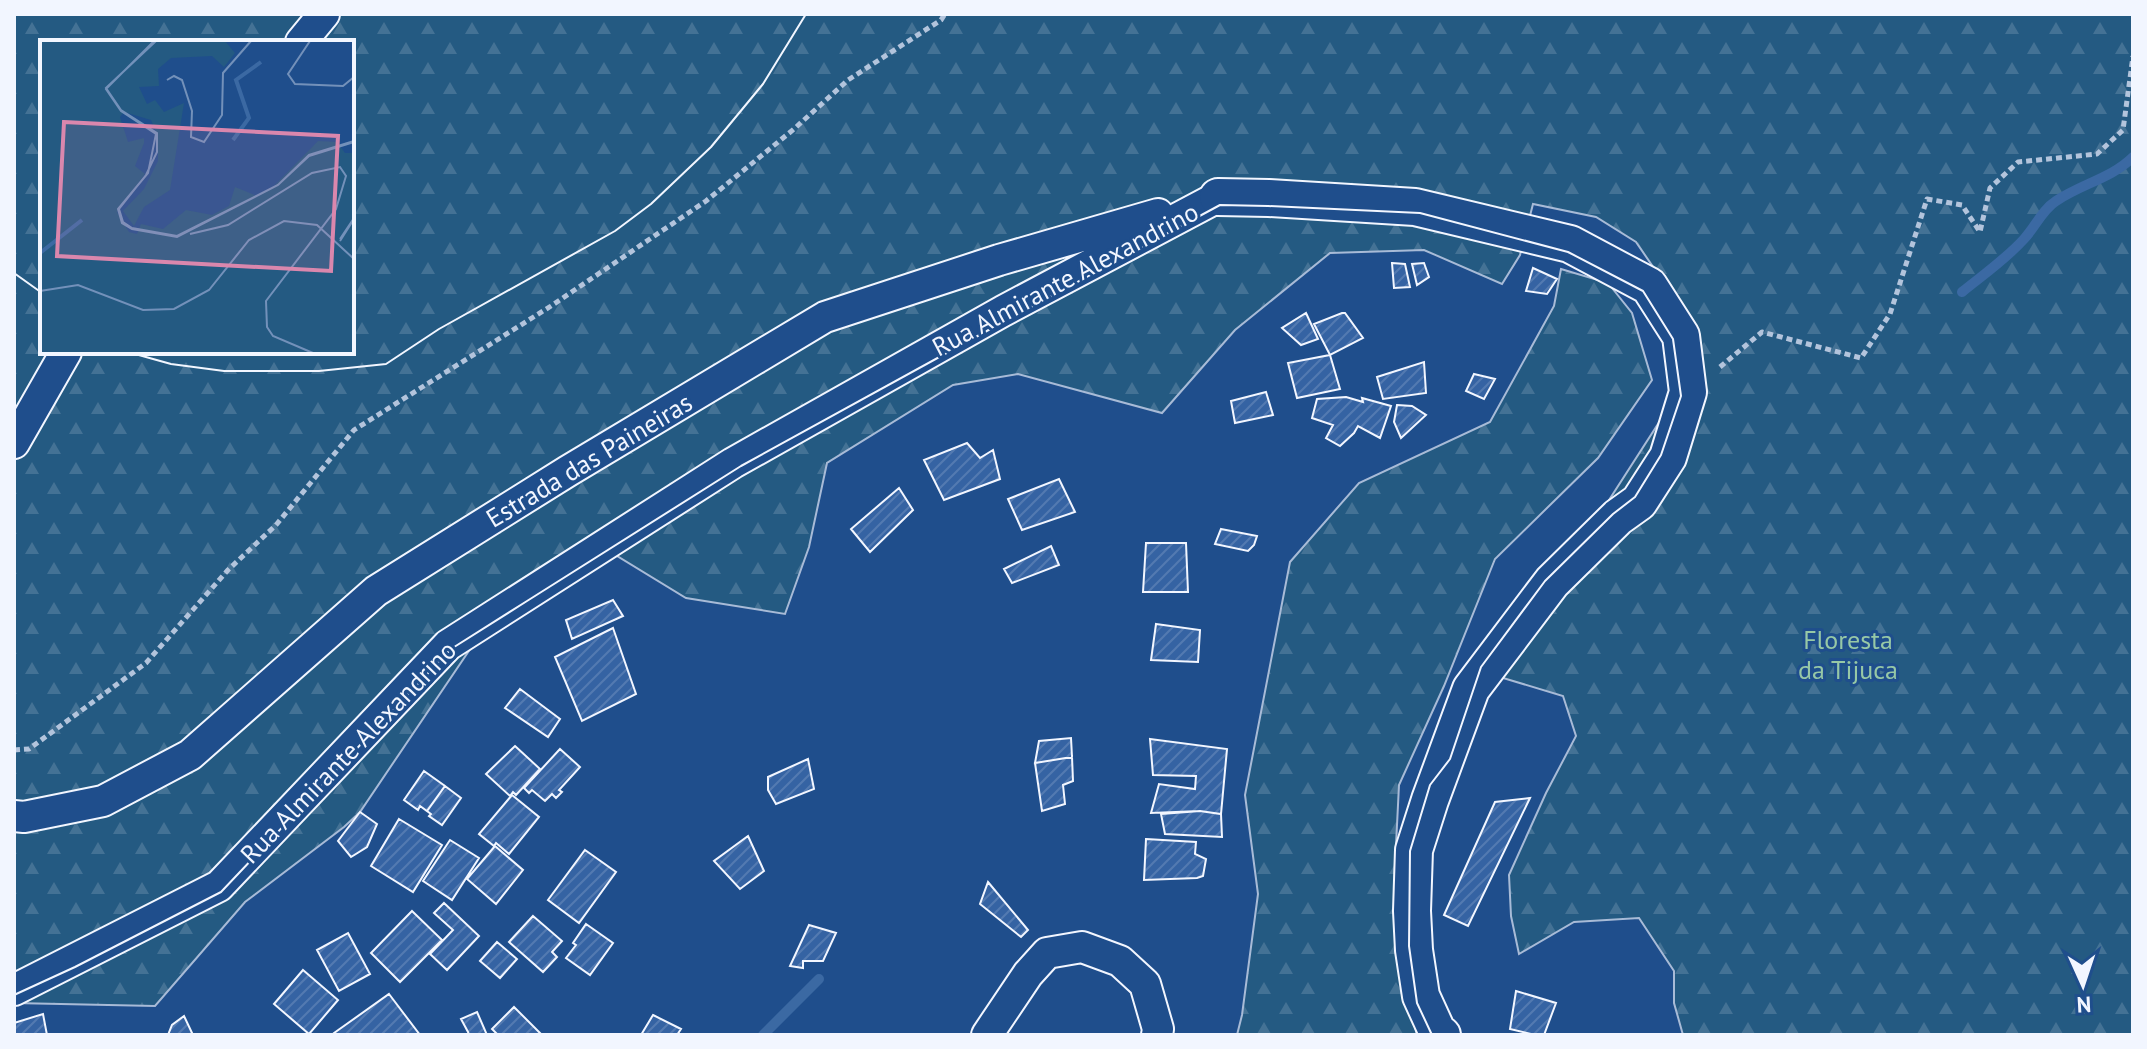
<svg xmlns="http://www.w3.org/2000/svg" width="2147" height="1049" font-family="'PT Sans',sans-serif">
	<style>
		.forest { fill: url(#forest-firs); stroke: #a8bbd7; stroke-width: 2; fill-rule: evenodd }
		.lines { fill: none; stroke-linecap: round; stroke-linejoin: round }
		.stream { stroke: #3b69a3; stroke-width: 10 }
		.building { fill: url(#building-hatch); stroke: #f2f6ff; stroke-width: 2 }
		.minor-casing { stroke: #f2f6ff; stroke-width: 34 }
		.tertiary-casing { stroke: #f2f6ff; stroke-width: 40 }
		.path { stroke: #b3c4dc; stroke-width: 5; stroke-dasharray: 6 4; stroke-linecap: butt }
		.minor { stroke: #1f4e8c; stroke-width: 30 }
		.tertiary { stroke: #1f4e8c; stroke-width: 36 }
		.tram { stroke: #f2f6ff; stroke-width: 2 }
		.labels { text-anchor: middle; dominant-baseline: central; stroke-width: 6; stroke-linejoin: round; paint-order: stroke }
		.street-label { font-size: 26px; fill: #f2f6ff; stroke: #1f4e8c }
		.park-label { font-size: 26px; fill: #97c8a6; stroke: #1f4e8c }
		.inset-river { fill: none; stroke: #3b69a3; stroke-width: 4 }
		.inset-road { fill: none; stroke: #7391ba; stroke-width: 2 }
		.view { fill: #da87ad; fill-opacity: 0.15; stroke: #da87ad; stroke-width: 4 }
		.inset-edge { fill: none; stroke: #f2f6ff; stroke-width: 4 }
	</style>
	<defs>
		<pattern id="forest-firs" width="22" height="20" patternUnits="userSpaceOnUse" patternTransform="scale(2)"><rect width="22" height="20" fill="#245a82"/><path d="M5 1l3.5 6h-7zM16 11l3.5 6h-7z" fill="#447295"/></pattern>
		<pattern id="building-hatch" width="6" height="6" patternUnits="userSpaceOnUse" patternTransform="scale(2)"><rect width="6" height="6" fill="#3563a3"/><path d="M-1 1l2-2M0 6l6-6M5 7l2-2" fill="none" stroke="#537ab1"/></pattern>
	</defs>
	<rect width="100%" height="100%" fill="#1f4e8c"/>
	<!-- forest -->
	<path class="forest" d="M14,14H2133V1035H1683L1674,1003V971L1639,918L1574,922L1519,954L1511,916L1509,875L1546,793L1576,736L1563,696L1493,675L1555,584L1694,368L1682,309L1636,242L1596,217L1533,204L1520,255L1502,284L1424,250L1330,253L1235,330L1162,413L1018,374L953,385L827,463L809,547L785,614L686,598L612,553L479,636L360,812L344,827L245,902L155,1006L14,1003ZM42,42H352V352H42Z
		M1561,269L1608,283L1632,313L1652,380L1598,458L1495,559L1444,686L1399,785L1395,865L1404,983L1417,1035H1237L1242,1015L1258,894L1245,795L1290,562L1359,483L1490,422L1554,306Z"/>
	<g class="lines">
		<!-- stream -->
		<path class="stream" d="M1962,292C1983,275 2006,259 2024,239C2036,226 2042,210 2056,201C2081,184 2112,178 2133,157
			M763,1035L819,979"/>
	</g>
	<!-- building -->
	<path class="building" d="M1392,263L1405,264L1410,287L1394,288Z
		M1424,263L1429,277L1417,285L1412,264Z
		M1533,268L1557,279L1547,294L1526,291Z
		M1306,313L1318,339L1301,345L1282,328Z
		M1342,313H1345L1363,338L1330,355L1314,324Z
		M1330,355L1340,389L1297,398L1288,363Z
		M1424,362L1426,393L1383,399L1377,377Z
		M1474,374L1495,379L1484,399L1466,391Z
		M1266,392L1273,415L1235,423L1231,401Z
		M1346,397L1363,402L1362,398L1391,406L1380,438L1358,426L1354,433L1340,446L1326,438L1333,425L1312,418L1317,399Z
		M1397,405L1412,406L1426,415L1401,438L1394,422Z
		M967,443L980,458L993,450L1000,479L944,500L924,460Z
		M1059,479L1075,512L1022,530L1008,499Z
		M899,488L913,510L870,552L851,529Z
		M1221,529L1257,536L1254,545L1248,551L1215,544Z
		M1146,543H1186L1188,592H1143Z
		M1051,546L1059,565L1012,583L1004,569Z
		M613,600L623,616L572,639L566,620Z
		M1156,624L1200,630L1198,662L1151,660Z
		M613,628L636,694L582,721L555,657Z
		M520,689L560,719L548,737L505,708Z
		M1071,738L1072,757L1035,763L1039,741Z
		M1150,739L1227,749L1221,814L1200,811L1151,813L1159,784L1195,789L1196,776L1153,775Z
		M515,746L540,769L516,795L513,792L510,796L486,774Z
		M560,749L580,767L559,790L562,792L556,798L552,794L545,801L532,790L529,793L524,788Z
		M1072,757L1073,781L1063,785L1065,804L1042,811L1035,763Z
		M808,759L814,789L776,804L768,790V777Z
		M424,771L445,786L427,811L420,806L418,810L404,800Z
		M445,786L461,798L442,825L429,816L431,814L427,811Z
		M512,795L539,817L509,854L496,843L494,846L479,834Z
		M1530,798L1468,926L1444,915L1495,802Z
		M1200,811L1221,814L1222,837L1165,834L1161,814Z
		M360,812L377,824L367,847L351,857L338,841Z
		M399,819L442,845L413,892L371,866Z
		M748,836L764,871L740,889L714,861Z
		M1146,839L1196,842L1195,854L1206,859L1203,876L1197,878L1144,880Z
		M450,840L479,858L452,900L423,881Z
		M495,846L523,870L496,904L467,879Z
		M585,850L616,872L579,923L548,900Z
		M988,882L1028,930L1021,937L980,904Z
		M444,903L479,936L447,970L430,954L453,930L434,913Z
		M412,911L442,940L400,982L371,953Z
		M533,916L562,941L552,952L557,957L543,972L509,942Z
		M586,924L613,943L590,975L566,958L576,945L573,943Z
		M809,925L836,933L823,961H803V968L790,966Z
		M348,933L370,974L339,991L317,950Z
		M497,942L517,959L500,978L480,961Z
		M303,970L338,1000L309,1034L274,1004Z
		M1516,991L1556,1003L1544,1035H1535L1510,1029Z
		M389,994L420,1035H335L334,1033Z
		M514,1007L541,1034L540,1035H498L492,1029Z
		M477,1012L487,1035H469L468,1032L461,1019Z
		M43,1014L47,1035H14V1023Z
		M653,1015L681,1029L677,1035H641Z
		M184,1016L193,1035H168L172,1025Z"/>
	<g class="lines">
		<defs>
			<path id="minor" d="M301,42L324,14
				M14,443L66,352
				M14,816L24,817L103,801L190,755L376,591L568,471L825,317L999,260L1158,214
				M14,990L219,886L448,645L733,463L1003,311L1218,197
				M987,1035L1028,974L1047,953L1082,947L1120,961L1145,984L1158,1029L1157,1035"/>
			<path id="tertiary" d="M1218,197L1269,198L1415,207L1570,244L1649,286L1681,336L1688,392L1668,457L1639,502L1618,517L1552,582L1471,689L1430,800L1414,850L1412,911L1414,950L1421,996L1437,1031L1442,1035"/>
		</defs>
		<!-- minor casing -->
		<use href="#minor" class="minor-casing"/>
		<!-- tertiary casing -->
		<use href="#tertiary" class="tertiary-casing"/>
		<!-- path -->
		<path class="path" d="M1720,367L1762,332L1861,358L1890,314L1927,199L1962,205L1980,232L1990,188L2018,162L2097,154L2123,130L2133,56
			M14,750L29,749L146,663L228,570L276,525L354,430L551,306L706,201L794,129L848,80L941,20L945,14"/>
		<!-- minor -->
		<use href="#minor" class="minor"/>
		<!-- tertiary -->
		<use href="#tertiary" class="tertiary"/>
		<!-- tram -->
		<path class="tram" d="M14,273L42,293
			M128,352L171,364L224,371H319L386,364L439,329L615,231L651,204L711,147L763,84L806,14
			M14,995L75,967L221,892L451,649L527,601L741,466L994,327L1220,205L1268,206L1420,213L1568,252L1643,291L1673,339L1681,396L1661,455L1635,497L1613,514L1545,581L1481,667L1450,759L1430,785L1410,851L1409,946L1417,1003L1432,1035"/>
	</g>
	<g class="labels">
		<!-- street labels -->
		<g class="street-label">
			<text transform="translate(1065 279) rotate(-28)">Rua Almirante Alexandrino</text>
			<text transform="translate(589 460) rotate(-31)">Estrada das Paineiras</text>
			<text transform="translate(348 752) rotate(-46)">Rua Almirante Alexandrino</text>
		</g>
		<!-- park labels -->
		<g class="park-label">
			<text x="1848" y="639">Floresta<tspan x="1848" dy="30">da Tijuca</tspan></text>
		</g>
	</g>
	<!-- overview -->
	<g transform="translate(40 40)">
		<rect width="314" height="314" fill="#1f4e8c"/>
		<path d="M0,1H185L195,13L184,27L172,16L131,18L118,29L119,46L99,47L107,64L115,60L124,72L144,63L130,150L104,167L94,186L83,171L104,149L118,121V96L111,80L84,72L80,77L88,102L104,98V103L95,126L105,134L77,172L89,192L97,194L101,184L123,189L146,170L172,175L189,166L195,147L217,156L234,146L278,101L297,102L305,113H314V313H0Z" fill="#245a82"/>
		<path class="inset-river" d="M193,100L209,78L196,40L221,22M0,213L42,180"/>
		<path class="inset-road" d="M114,1L66,49L81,71L116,94L108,133L78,169L82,183L92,189L137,197L238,145L269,116L314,102M116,1L66,48L81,70L117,93V112L106,135L79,169L83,182L92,188L137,196L238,145L269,115L314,101M270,1L248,34L255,44L303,46L314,37M127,40L134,36L142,40L152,71L151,97L164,102L182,75L183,33L211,1M150,194L188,185L272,133L300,127L306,136L296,169L226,261L227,287L233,296L273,313M300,199L314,178M300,201L314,179M0,251L38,245L103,270L134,269L169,250L209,200L244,181L277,185L314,219"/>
		<path class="view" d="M24,82L298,96L291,231L17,216Z"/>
		<rect width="314" height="314" class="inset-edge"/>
	</g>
	<!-- border -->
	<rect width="2147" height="1049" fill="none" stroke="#f2f6ff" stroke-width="32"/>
	<!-- north arrow -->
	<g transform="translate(2083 985) rotate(177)" stroke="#1f4e8c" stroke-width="6" paint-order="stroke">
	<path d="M0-6L14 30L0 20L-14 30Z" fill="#f2f6ff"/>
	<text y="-12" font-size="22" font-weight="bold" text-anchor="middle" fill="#f2f6ff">N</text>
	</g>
</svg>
